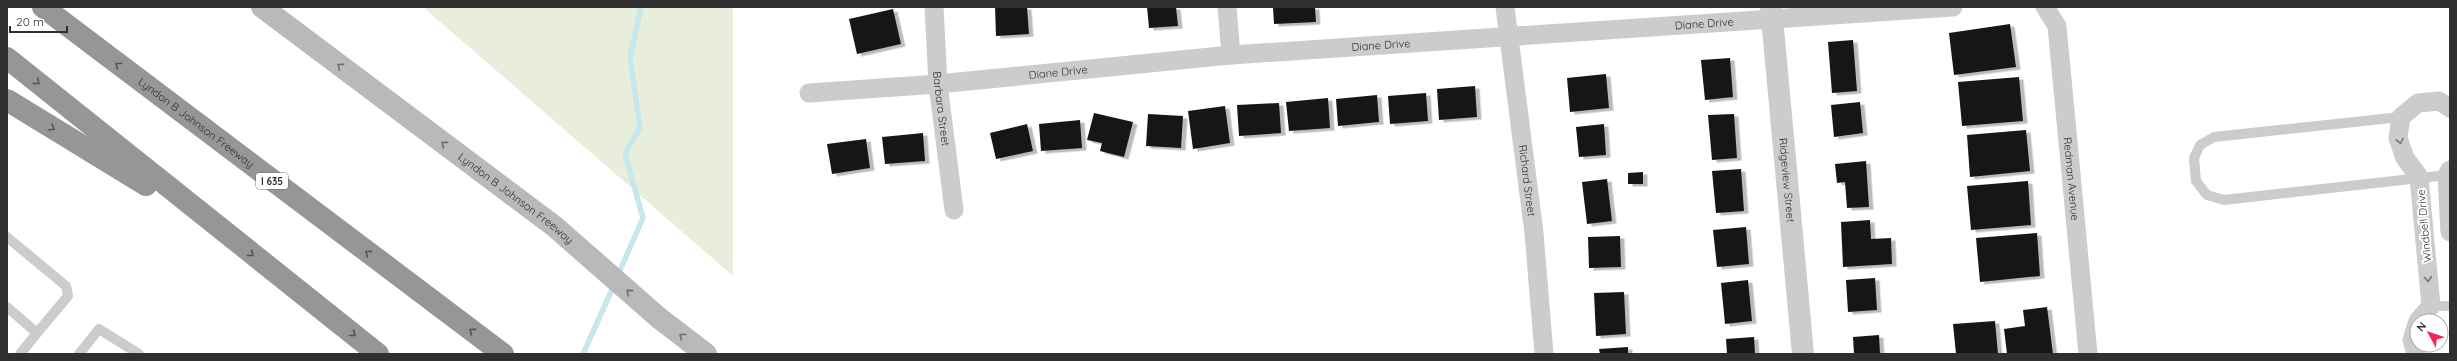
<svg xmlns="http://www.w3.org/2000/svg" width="2457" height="361" font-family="Quicksand,sans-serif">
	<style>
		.green { fill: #e9eedc }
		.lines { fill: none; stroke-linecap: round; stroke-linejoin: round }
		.stream { stroke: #c7e7ef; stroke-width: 5.5 }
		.building { fill: #161616; filter: url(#shadow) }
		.service { stroke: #ccc; stroke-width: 10 }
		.minor { stroke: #ccc; stroke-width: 19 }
		.tertiary { stroke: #ccc; stroke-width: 22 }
		.secondary { stroke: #b9b9b9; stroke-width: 22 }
		.motorway { stroke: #969696; stroke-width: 22 }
		.oneway { stroke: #535353 }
		.oneway2 { stroke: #6d6d6d }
		.oneway3 { stroke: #767676 }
		.labels { text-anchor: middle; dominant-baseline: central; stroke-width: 4; stroke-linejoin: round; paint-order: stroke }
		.shield { fill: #fff; stroke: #6d6d6d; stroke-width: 1 }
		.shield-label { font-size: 10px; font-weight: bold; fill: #2f2f2f }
		.street-label { font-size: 11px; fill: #2f2f2f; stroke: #fff }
	</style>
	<defs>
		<filter id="shadow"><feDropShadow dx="4.5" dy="2.5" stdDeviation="0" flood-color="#0004"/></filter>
	</defs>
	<rect width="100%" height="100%" fill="#fff"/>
	<!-- green -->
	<path class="green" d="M423,7H733V276Z"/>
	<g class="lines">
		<!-- stream -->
		<path class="stream" d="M618,275L643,218L625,154L640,127L630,57L641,7
			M583,354L614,285"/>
	</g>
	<!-- building -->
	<path class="building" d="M995,7H1027L1029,34L996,36Z
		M1147,7H1176L1178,26L1149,28Z
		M1273,7H1315L1316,22L1274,24Z
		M893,9L901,44L857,54L849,19Z
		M2010,24L2016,67L1954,75L1949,33Z
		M1853,40L1857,91L1832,93L1828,42Z
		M1730,58L1733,97L1705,100L1701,60Z
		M1606,74L1609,108L1570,112L1567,78Z
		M2019,77L2023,121L1962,126L1958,82Z
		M1475,86L1477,117L1439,120L1437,89Z
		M1426,93L1428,121L1390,124L1388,96Z
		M1377,95L1379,122L1338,126L1336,99Z
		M1328,98L1330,128L1289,131L1286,102Z
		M1860,102L1863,133L1834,137L1831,105Z
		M1279,103L1281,133L1239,136L1237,105Z
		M1225,106L1230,143L1193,149L1188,111Z
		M1094,113L1133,122L1124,157L1100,151L1102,143L1087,140Z
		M1148,114L1183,116L1181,148L1146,146Z
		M1734,114L1737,158L1712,160L1708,115Z
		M1080,120L1082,148L1041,151L1039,124Z
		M1027,124L1033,151L996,159L990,133Z
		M1604,124L1606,155L1579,157L1576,127Z
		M2026,130L2030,171L1970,177L1967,135Z
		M923,133L925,161L885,164L882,137Z
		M866,139L870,168L832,174L827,144Z
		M1866,161L1869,207L1847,208L1845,182L1837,183L1835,164Z
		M1741,169L1744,211L1716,213L1712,171Z
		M1643,172V184H1628V173Z
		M1607,179L1612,221L1587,224L1582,182Z
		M2028,181L2031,225L1971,230L1967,186Z
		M1870,220L1871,239L1891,238L1892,264L1843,267L1841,222Z
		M1746,227L1749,264L1717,267L1713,230Z
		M2037,233L2040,276L1980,282L1976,238Z
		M1620,236L1621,267L1589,268L1588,237Z
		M1875,278L1877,310L1848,312L1846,280Z
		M1748,280L1752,321L1725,324L1721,283Z
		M1624,292L1626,334L1596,336L1594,293Z
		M2047,307L2053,354H2007L2004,329L2025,326L2023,310Z
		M1995,321L1998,354H1956L1953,324Z
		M1879,335L1880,354H1854L1853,337Z
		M1754,337L1755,354H1727L1726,339Z
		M1628,347V354H1600L1599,349Z"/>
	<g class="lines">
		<!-- service -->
		<path class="service" d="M2401,117L2214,137L2200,145L2194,158L2196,181L2207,195L2224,200L2447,175
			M7,237L66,286L68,296L37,333
			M2431,306H2450
			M7,307L37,333L20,354
			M79,354L99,329L139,354"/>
		<!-- minor -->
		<g class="minor">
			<path id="s1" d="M934,7L938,84L954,210"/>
			<path d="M1227,7L1231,55"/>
			<path id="s2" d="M1505,7L1534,233L1544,354"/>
			<path id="s3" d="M2045,7L2057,26L2088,354"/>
			<path id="s4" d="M809,93L938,84L1231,55L1953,7"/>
			<path d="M2450,170L2447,175L2450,232"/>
			<path d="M2418,321L2431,306L2419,177L2405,158L2398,138L2401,117L2418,103L2439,101L2450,108"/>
			<path d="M2416,354L2412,340L2417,324"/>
		</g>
		<!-- tertiary -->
		<path class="tertiary" id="s5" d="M1771,7L1803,354"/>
		<!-- secondary -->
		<path class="secondary" id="s6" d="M262,7L554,226L659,318L706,354"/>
		<!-- motorway -->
		<g class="motorway">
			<path id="s7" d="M43,7L503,354"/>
			<path d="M7,58L378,354"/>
			<path d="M7,100L146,185"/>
		</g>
	</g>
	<!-- one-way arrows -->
	<defs><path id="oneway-chevron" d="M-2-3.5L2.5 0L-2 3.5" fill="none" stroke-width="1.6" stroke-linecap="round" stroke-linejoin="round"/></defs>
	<g class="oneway">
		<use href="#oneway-chevron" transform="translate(118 65) rotate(-142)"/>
		<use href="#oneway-chevron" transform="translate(37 82) rotate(39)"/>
		<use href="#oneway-chevron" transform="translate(52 128) rotate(31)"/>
		<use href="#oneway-chevron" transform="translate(368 253) rotate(-143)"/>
		<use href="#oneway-chevron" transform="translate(251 254) rotate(38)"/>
		<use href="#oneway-chevron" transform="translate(472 331) rotate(-143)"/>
		<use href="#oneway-chevron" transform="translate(353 334) rotate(38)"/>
	</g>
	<g class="oneway2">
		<use href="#oneway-chevron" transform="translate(340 66) rotate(-143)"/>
		<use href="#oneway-chevron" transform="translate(444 144) rotate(-143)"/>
		<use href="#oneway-chevron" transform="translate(629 292) rotate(-139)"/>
		<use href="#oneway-chevron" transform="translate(682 336) rotate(-142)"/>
	</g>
	<g class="oneway3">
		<use href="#oneway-chevron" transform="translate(2400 141) rotate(78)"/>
		<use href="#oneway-chevron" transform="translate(2428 279) rotate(85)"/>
	</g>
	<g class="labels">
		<!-- shield labels -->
		<rect class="shield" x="256" y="173" width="32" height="16" rx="3"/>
		<g class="shield-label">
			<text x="272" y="181">I 635</text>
		</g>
		<!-- street labels -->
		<g class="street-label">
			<text stroke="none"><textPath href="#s4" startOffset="898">Diane Drive</textPath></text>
			<text stroke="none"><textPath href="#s4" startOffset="574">Diane Drive</textPath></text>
			<text stroke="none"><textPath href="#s4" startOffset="250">Diane Drive</textPath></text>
			<text stroke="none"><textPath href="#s1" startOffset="102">Barbara Street</textPath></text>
			<text stroke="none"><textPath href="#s7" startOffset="192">Lyndon B Johnson Freeway</textPath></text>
			<text stroke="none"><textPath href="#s3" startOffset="176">Redman Avenue</textPath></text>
			<text stroke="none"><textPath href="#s2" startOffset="175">Richard Street</textPath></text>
			<text stroke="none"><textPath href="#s5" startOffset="174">Ridgeview Street</textPath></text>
			<text stroke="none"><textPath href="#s6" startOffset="318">Lyndon B Johnson Freeway</textPath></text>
			<text transform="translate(2424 226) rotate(-95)">Windbell Drive</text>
		</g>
	</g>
	<!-- border -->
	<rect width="2457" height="361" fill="none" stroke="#2f2f2f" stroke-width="16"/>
	<!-- north arrow -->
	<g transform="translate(2429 333) rotate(310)"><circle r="19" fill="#ffffff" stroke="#acacac"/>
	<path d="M0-3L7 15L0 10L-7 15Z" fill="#f42458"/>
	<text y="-6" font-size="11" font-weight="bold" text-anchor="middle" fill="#2f2f2f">N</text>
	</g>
	<!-- scale -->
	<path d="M10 26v6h57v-6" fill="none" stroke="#2f2f2f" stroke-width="2"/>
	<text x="16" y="26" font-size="12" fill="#2f2f2f" stroke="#ffffff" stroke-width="3" paint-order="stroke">20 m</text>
</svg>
